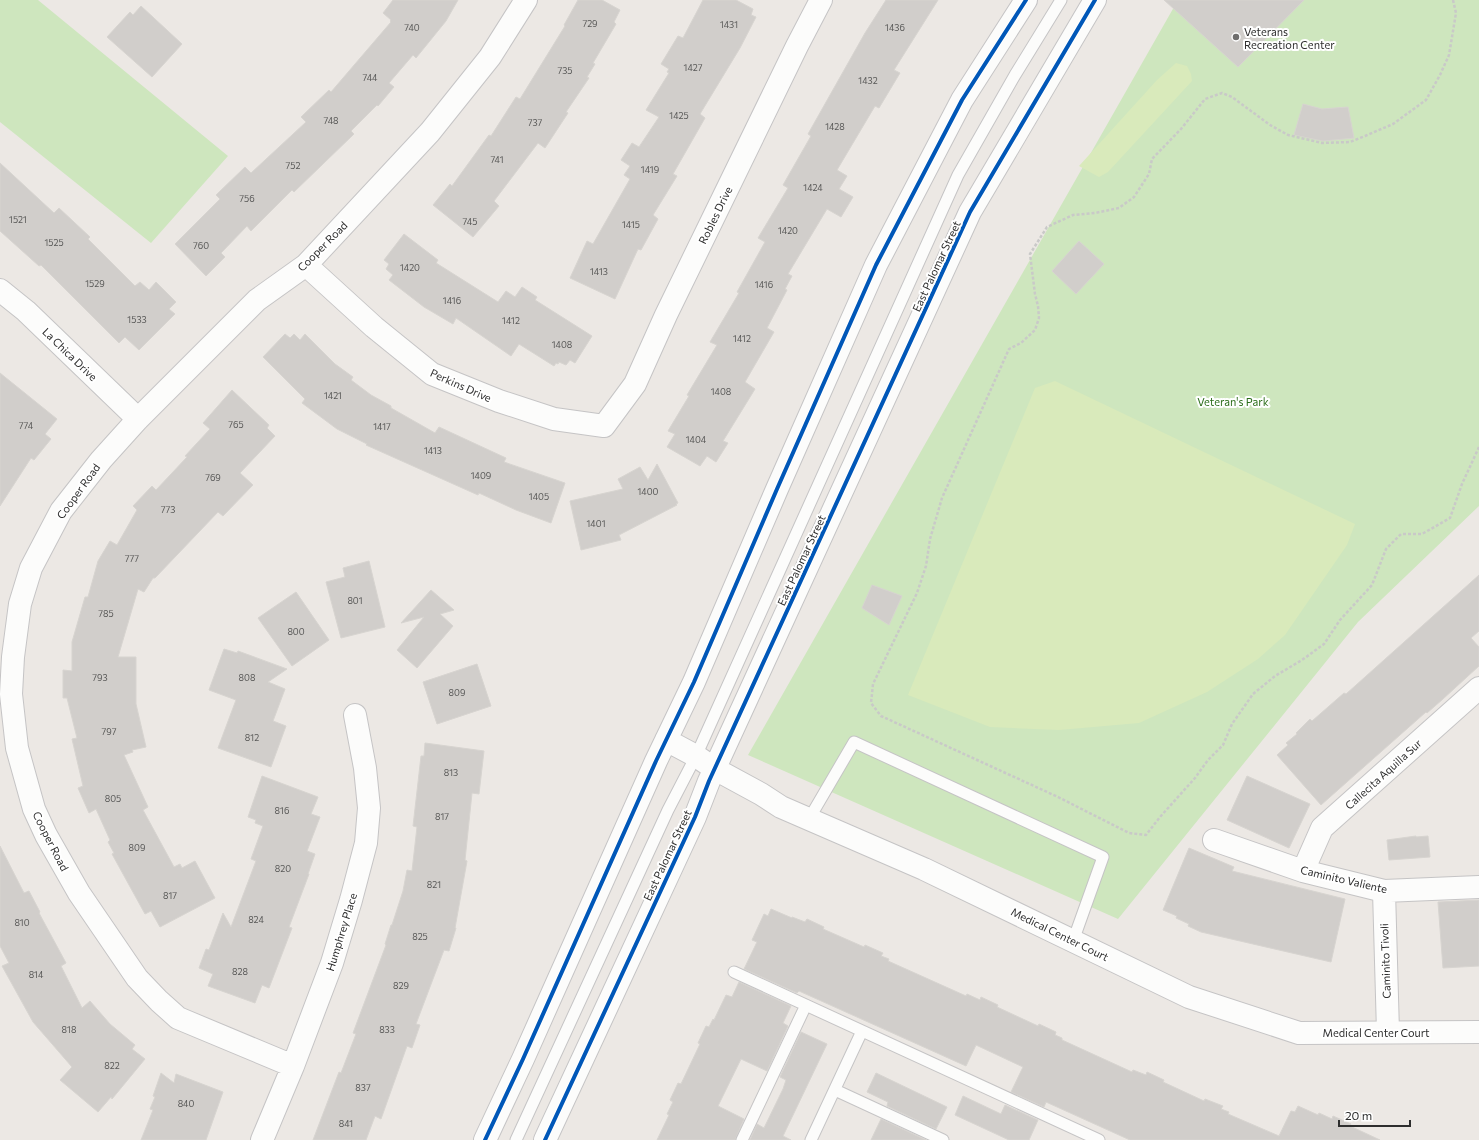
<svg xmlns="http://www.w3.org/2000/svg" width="1479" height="1140" font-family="Commissioner,sans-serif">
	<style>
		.green { fill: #cee6be }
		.pitch { fill: #d9eabb }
		.building { fill: #d1cecb; stroke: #d7d4d0 }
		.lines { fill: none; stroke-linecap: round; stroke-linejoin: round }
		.lane-casing { stroke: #c5c4c5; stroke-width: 13 }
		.street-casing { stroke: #c5c4c5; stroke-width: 24 }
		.secondary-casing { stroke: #c5c4c5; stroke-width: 24 }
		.path { stroke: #c9c9c8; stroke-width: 2.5; stroke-dasharray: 3 2; stroke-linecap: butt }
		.lane { stroke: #fcfcfb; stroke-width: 11 }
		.street { stroke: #fcfcfb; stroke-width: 22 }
		.secondary { stroke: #fcfcfb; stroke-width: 22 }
		.cycleway-casing { stroke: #fff; stroke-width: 6 }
		.cycleway { stroke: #0057b8; stroke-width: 4 }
		.poi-dot { fill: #706f6e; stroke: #fff; stroke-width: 1.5 }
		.labels { text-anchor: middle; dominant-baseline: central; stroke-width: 4; stroke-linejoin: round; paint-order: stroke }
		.number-label { font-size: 9px; fill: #585857 }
		.poi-label { font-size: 11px; fill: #2e2e2e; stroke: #fff; text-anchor: start }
		.street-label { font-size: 11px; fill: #2e2e2e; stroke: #fff }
		.park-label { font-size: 11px; fill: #2c6e1b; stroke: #fff }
	</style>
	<rect width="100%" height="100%" fill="#ece8e4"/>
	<!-- green -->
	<path class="green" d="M0,0H38L228,156L151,243L0,122Z
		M1178,0H1479V506L1358,622L1118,919L748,755Z"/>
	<!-- pitch -->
	<path class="pitch" d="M1176,63L1187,66L1191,74L1192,81L1108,172L1099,177L1079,166L1157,80Z
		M1055,381L1355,524L1347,545L1285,635L1258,659L1207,692L1139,723L1059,730L990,727L908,695L1035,388Z"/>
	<!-- building -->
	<path class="building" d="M393,0H458L446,21L416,58L413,55L389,83L394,87L378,106L377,105L351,131L354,134L294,192L292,190L251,231L247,226L221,253L225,257L206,276L175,244L220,199L216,195L245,167L251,173L306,122L301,117L329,90L331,92L391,22L390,21L391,20L383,13Z
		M578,0H602L620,10L614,22L616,24L593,63L595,64L587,77L589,78L566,112L568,113L545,148L538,143L494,201L499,206L473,237L433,205L450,184L452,186L489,135L491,136L516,97L520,99L565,26L564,25Z
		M703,0H736L753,9L751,15L756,17L740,48L700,114L705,118L673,174L677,176L653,215L658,219L641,250L638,249L615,299L570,278L587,241L593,244L630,179L624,175L630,166L621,160L632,143L639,147L659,117L646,110L669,73L667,72L669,69L661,64L678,36L683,38Z
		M886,0H938L894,70L900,73L879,108L875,106L837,170L847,176L839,189L853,197L841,217L827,209L788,274L792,276L785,289L787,290L767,328L774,332L745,382L755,389L723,441L728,443L716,462L707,456L700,466L667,447L675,434L668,431L689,396L687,395L717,345L710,342L739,293L737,292L765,242L758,238L788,188L783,185L811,136L808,134L865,33Z
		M1164,0H1304L1238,67Z
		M141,6L182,44L152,77L107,37L130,12L133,15Z
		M1303,104L1322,109L1348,107L1354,138L1323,141L1294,135Z
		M0,163L54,213L59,208L90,237L88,239L135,286L140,282L149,290L156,282L176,302L169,309L175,314L139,350L125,337L119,343L41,265L39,266L0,231Z
		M404,234L438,260L436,263L498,302L506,291L515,297L522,287L537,297L535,300L592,336L575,363L570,360L566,365L559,362L558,364L556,363L554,366L519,344L511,356L456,318L453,324L424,307L389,280L393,275L386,269L389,264L384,260Z
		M1079,241L1104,264L1076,294L1052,271Z
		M285,334L290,338L294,334L300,340L305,334L335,364L353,377L351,380L371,395L391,406V408L435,433L439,427L506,458L504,462L565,483L551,523L516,510L479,493L478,495L366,445L367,444L337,429L302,403L305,399L263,357Z
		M0,373L57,419L45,434L51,439L34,460L31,458L0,506Z
		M232,390L269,425L267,428L275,436L240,473L253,485L223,516L218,512L155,578H153L144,592L138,589L118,657H136V704L146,747L132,750L133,752L124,755L148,807L143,810L174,867L180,864L182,868L195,861L215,898L160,927L151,911L145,914L112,854L114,853L108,842L110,840L96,809L89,813L78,788L83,786L72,739L77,738L67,698H63V670L72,671V642L85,597H88L98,561L110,541L117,545L137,510L133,506L152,486L156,490L187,457L185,456L210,429L203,423Z
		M657,464L678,503L676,504L677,505L619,535L621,540L581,550L570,501L623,489L618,479L640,467L648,480Z
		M369,561L385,627L341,638L326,582L345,577L343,568Z
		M1479,575V631L1471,638L1479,647V666L1443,699L1427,713L1426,712L1321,805L1277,755L1288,745L1286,743L1297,734L1296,733L1310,719L1312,721L1344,693L1346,694Z
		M872,585L902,596L889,625L862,608Z
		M431,590L454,610L440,614L453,626L417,668L397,650L424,617L401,623Z
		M296,592L329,640L292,666L258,618Z
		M224,649L237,653L238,651L287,669L268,682L285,689L273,721L286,726L271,767L218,748L236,700L209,690Z
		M477,664L491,706L437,724L423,682Z
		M425,743L484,751L479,794L472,793L465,860L467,861L455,928H456L449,951L444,950L416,1024L420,1025L412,1048L407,1046L381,1119L375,1116L366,1140H313L339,1072L341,1073L356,1034L353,1033L386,945L385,944L391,925H392L403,891L407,870L412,871L417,827L413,826L421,756H424Z
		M262,776L318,797L311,814L320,817L307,851L315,854L308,874H309L289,927L292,928L269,988L262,985L255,1003L208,986L213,974L199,968L206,949L209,950L223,913L231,927L256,861L251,859L263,826L255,823L256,820L248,817Z
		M1247,776L1310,804L1289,848L1227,820Z
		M1416,836V837L1428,836L1430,857L1389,860L1387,840Z
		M0,846L24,893L29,891L40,912L39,913L66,963L61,966L82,1008L90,1001L110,1024L135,1045L132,1049L145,1059L112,1099L111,1097L98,1112L60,1080L72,1067L33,1022L2,966L9,963L0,946Z
		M1189,848L1234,867L1232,871L1345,899L1331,962L1201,932L1188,926L1189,924L1176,918L1177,916L1163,910Z
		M1479,900V966L1443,968L1438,902Z
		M771,909L792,918V917L805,922L807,919L824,927L823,929L864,947L865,945L883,953L881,956L889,959L888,961L966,996L967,994L980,1000L981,997L998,1005L997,1007L1038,1026L1039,1024L1056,1032L1055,1035L1062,1038V1040L1132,1072L1133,1070L1146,1075L1147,1072L1164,1080L1163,1082L1204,1101L1205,1099L1223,1106L1221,1109L1229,1112L1228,1114L1279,1136L1291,1111L1295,1112L1298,1106L1318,1115L1319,1113L1332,1119L1333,1116L1351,1124L1350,1126L1380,1140H1130L1046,1102L1044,1107L1011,1092L1023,1067L976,1045L966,1066L799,991L797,993L744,969L757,942L752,940L764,914L768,916Z
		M739,982L791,1006L783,1023L788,1026L767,1071L741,1059L718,1106L744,1119L735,1140H657L669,1115L667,1114L673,1102L670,1100L678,1083L681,1084L700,1044L698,1043L706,1026L709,1027L713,1019L714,1020L726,995L732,997Z
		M801,1032L827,1044L783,1136L791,1140H750L757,1124L764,1128L783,1089L786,1080L780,1077Z
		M161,1073L174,1083L176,1074L223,1092L206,1140H141L153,1110L150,1109L155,1097L153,1096Z
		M876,1073L947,1107L936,1129L887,1106L888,1102L867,1092Z
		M963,1096L1001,1114L1005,1105L1038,1120L1029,1140H1009L955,1115Z
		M881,1119L926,1140H871Z"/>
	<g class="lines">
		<defs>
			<path id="lane" d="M809,819L854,742L1103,857L1073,941
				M734,972L1099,1140
				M835,1090L943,1140
				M516,1140L668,810L696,756L958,175L1015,75L1061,0
				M742,1140L806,1005
				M811,1140L862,1031"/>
			<path id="street" d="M306,265L374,327L432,374L499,401L554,419L604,426L635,384L666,315L797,46L821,0
				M0,290L26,311L138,419
				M1214,840L1303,871L1384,891L1479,887
				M1303,871L1322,828L1479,688
				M1384,891L1388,1032
				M293,1066L178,1018L159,1001L137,978L79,893L46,835L34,809L17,748L11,694L13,657L20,604L31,568L61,511L101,460L138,419L257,300L306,265L430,132L490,57L526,0
				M262,1140L293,1066L332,963L351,900L366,843L369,808L365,768L355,715"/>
			<path id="secondary" d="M666,740L696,756L715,769L761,794L781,807L924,869L1189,997L1299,1033L1479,1032
				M485,1140L523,1059L656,761L694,682L777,489L876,265L962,100L1026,0
				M545,1140L695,817L709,781L970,212L1095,0"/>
		</defs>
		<!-- lane casing -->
		<use href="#lane" class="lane-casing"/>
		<!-- street casing -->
		<use href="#street" class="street-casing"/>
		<!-- secondary casing -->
		<use href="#secondary" class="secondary-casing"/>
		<!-- path -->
		<path class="path" d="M1453,0L1456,13L1449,55L1440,75L1426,100L1393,124L1365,136L1350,142L1322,143L1288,135L1270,125L1232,97L1222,93L1205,99L1181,129L1152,159L1149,174L1134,197L1119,208L1095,213L1073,215L1047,227L1030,254L1035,294L1038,306L1039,318L1035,330L1021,343L1009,349L942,498L930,539L926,566L917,593L873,684L871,703L881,716L1058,797L1129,833L1146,835L1160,817L1195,778L1208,760L1223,745L1232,724L1253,694L1275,676L1302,660L1324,644L1340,620L1372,585L1386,549L1401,534H1422L1450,518L1462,484L1479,447"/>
		<!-- lane -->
		<use href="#lane" class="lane"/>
		<!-- street -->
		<use href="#street" class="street"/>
		<!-- secondary -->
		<use href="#secondary" class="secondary"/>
		<defs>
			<path id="cycleway" d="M485,1140L523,1059L656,761L694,682L777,489L876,265L962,100L1026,0
				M545,1140L695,817L709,781L970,212L1095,0"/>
		</defs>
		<!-- cycleway casing -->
		<use href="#cycleway" class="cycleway-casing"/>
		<!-- cycleway -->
		<use href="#cycleway" class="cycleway"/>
	</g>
	<!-- markers -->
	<circle class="poi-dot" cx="1236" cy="37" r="4"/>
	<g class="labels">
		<!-- number labels -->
		<g class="number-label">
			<text x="590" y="23">729</text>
			<text x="729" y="24">1431</text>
			<text x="412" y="27">740</text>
			<text x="895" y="27">1436</text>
			<text x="693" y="67">1427</text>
			<text x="565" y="70">735</text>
			<text x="370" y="77">744</text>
			<text x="868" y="80">1432</text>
			<text x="679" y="115">1425</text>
			<text x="331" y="120">748</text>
			<text x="535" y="122">737</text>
			<text x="835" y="126">1428</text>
			<text x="497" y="159">741</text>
			<text x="293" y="165">752</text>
			<text x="650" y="169">1419</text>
			<text x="813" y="187">1424</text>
			<text x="247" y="198">756</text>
			<text x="18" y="219">1521</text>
			<text x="470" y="221">745</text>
			<text x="631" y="224">1415</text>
			<text x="788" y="230">1420</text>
			<text x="54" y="242">1525</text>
			<text x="201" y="245">760</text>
			<text x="410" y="267">1420</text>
			<text x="599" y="271">1413</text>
			<text x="95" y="283">1529</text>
			<text x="764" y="284">1416</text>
			<text x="452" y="300">1416</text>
			<text x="137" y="319">1533</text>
			<text x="511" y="320">1412</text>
			<text x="742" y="338">1412</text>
			<text x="562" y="344">1408</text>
			<text x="721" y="391">1408</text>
			<text x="333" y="395">1421</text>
			<text x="236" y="424">765</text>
			<text x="26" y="425">774</text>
			<text x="382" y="426">1417</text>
			<text x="696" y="439">1404</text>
			<text x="433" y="450">1413</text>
			<text x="481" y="475">1409</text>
			<text x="213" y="477">769</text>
			<text x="648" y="491">1400</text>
			<text x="539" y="496">1405</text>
			<text x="168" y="509">773</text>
			<text x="596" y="523">1401</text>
			<text x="132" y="558">777</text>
			<text x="355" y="600">801</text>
			<text x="106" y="613">785</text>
			<text x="296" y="631">800</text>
			<text x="100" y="677">793</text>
			<text x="247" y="677">808</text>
			<text x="457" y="692">809</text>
			<text x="109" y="731">797</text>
			<text x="252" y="737">812</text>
			<text x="451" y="772">813</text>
			<text x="113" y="798">805</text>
			<text x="282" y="810">816</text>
			<text x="442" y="816">817</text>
			<text x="137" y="847">809</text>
			<text x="283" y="868">820</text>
			<text x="434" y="884">821</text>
			<text x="170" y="895">817</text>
			<text x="256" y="919">824</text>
			<text x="22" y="922">810</text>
			<text x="420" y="936">825</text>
			<text x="240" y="971">828</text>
			<text x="36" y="974">814</text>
			<text x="401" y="985">829</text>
			<text x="69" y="1029">818</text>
			<text x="387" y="1029">833</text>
			<text x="112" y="1065">822</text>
			<text x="363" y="1087">837</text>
			<text x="186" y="1103">840</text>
			<text x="346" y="1123">841</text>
		</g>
		<!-- poi labels -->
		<g class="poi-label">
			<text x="1244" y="31">Veterans<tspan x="1244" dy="13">Recreation Center</tspan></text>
		</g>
		<!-- street labels -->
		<g class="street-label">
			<text transform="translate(715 215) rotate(-64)">Robles Drive</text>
			<text transform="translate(322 246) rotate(-45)">Cooper Road</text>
			<text transform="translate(936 266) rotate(-65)">East Palomar Street</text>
			<text transform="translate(70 354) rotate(44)">La Chica Drive</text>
			<text transform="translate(461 385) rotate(24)">Perkins Drive</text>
			<text transform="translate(78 491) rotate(-54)">Cooper Road</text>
			<text transform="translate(801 560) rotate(-65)">East Palomar Street</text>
			<text transform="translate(1383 774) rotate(-42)">Callecita Aquilla Sur</text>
			<text transform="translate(51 841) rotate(63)">Cooper Road</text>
			<text transform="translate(667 855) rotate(-65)">East Palomar Street</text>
			<text transform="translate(1344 879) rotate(13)">Caminito Valiente</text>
			<text transform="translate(341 932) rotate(-73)">Humphrey Place</text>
			<text transform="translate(1060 934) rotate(26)">Medical Center Court</text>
			<text transform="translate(1385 961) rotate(-92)">Caminito Tivoli</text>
			<text x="1376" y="1032">Medical Center Court</text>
		</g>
		<!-- park labels -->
		<g class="park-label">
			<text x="1233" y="401">Veteran's Park</text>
		</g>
	</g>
	<!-- scale -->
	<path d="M1339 1120v6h71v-6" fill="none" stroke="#2e2e2e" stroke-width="2"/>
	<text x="1345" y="1120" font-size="12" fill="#2e2e2e" stroke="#ffffff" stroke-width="3" paint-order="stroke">20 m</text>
</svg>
